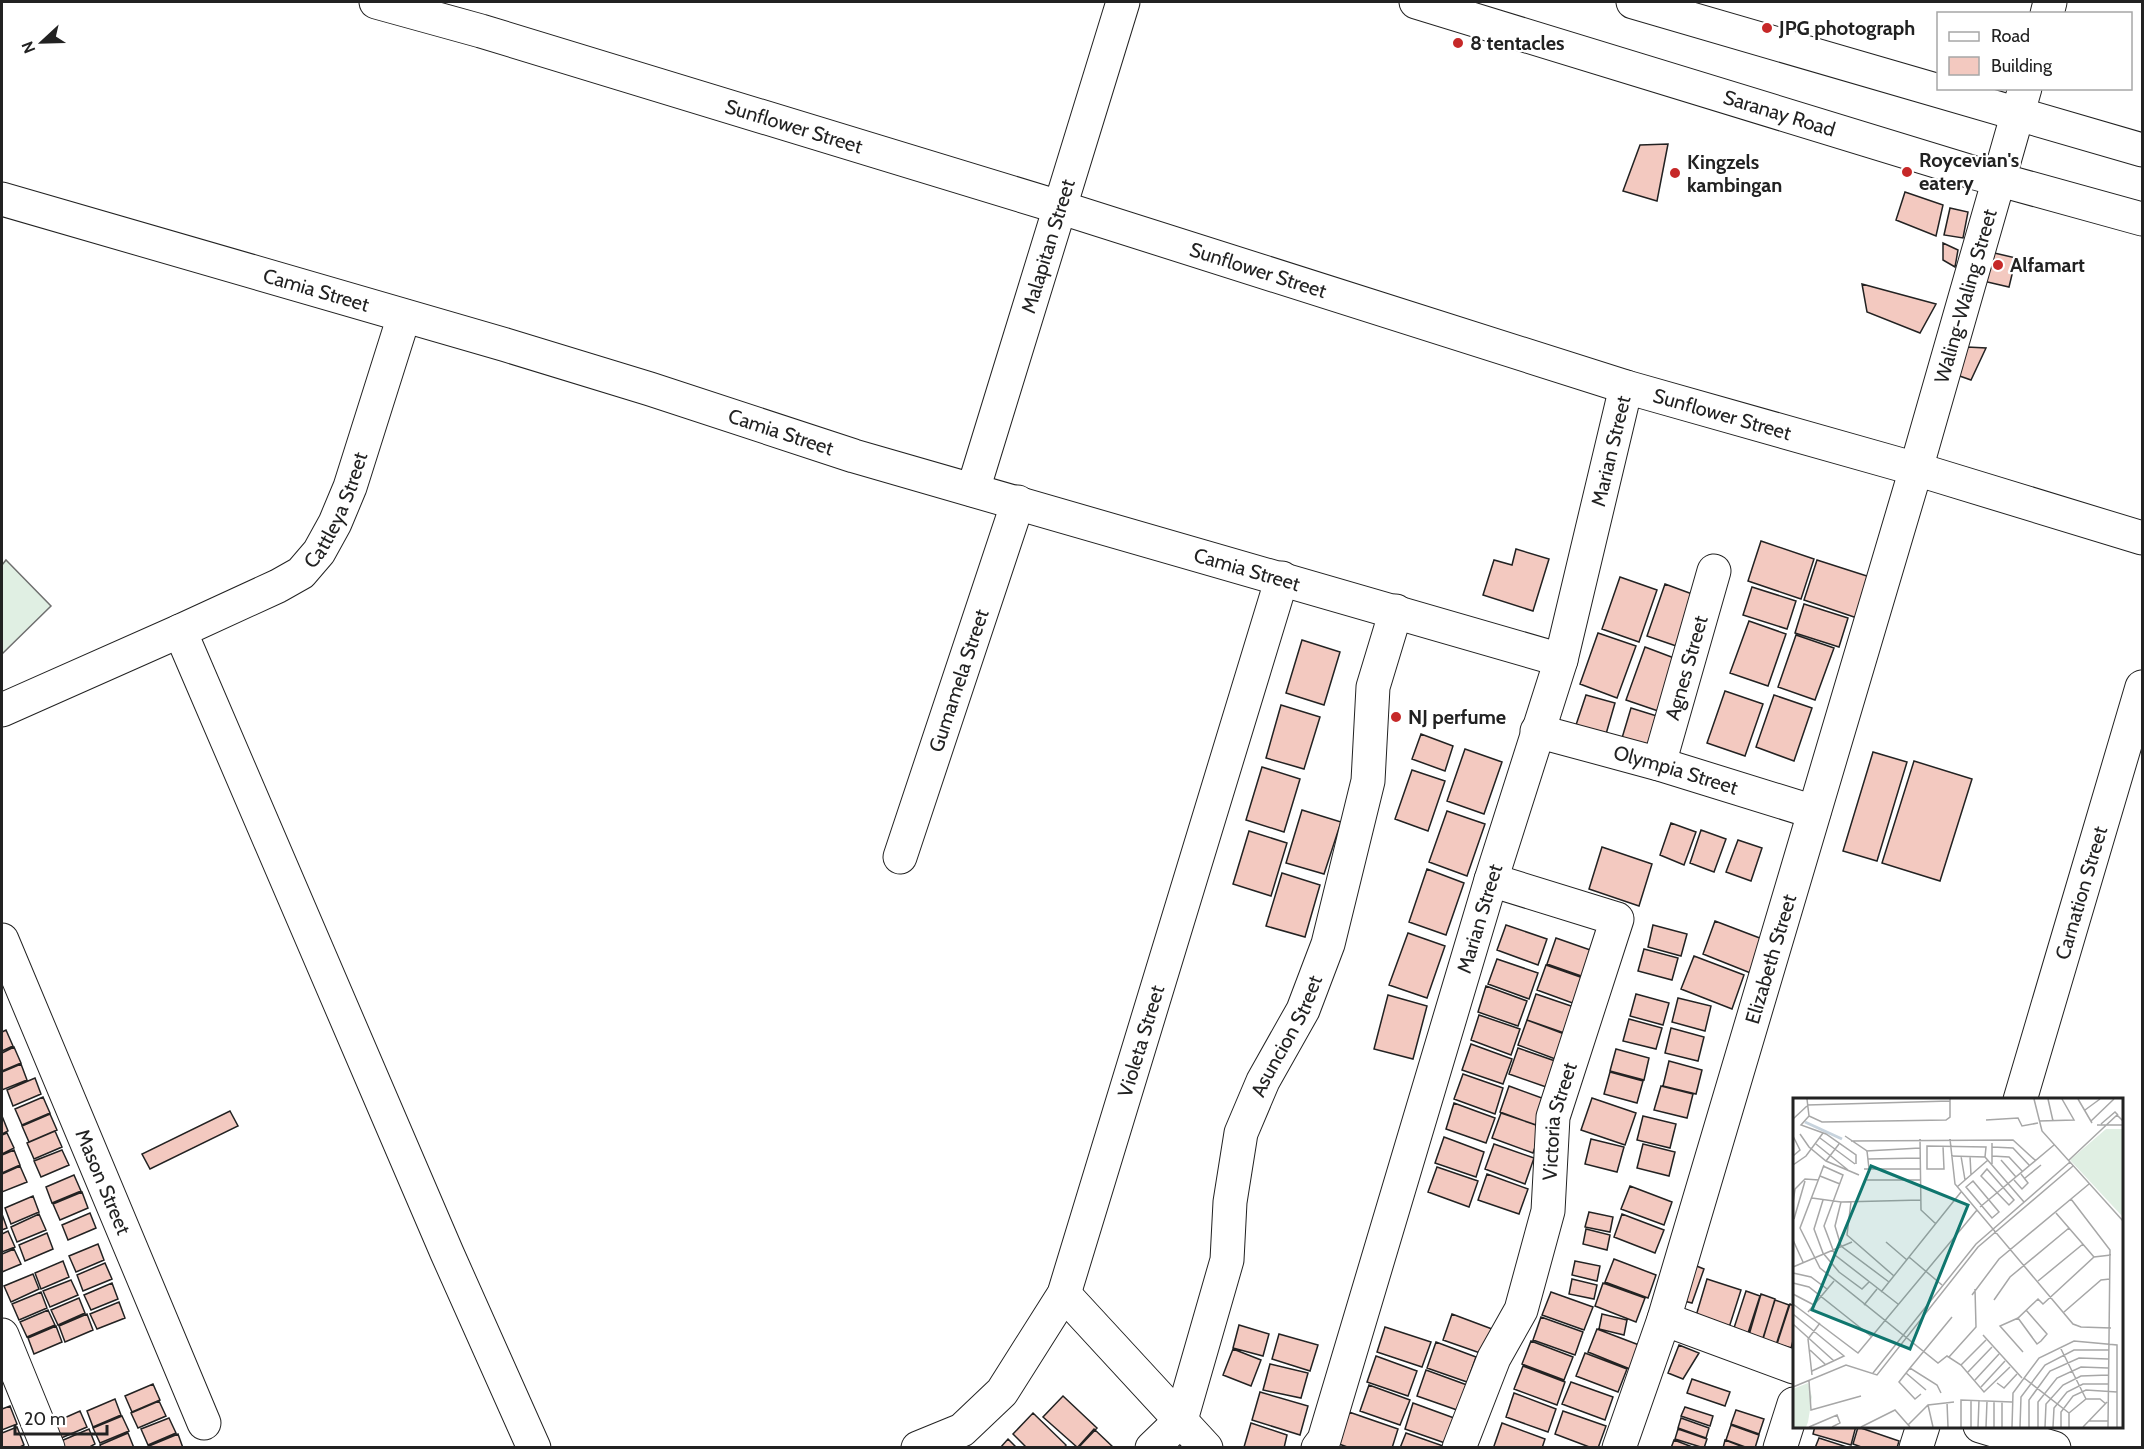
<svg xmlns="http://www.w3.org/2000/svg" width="2144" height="1449" font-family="Cabin,sans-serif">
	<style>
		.green { fill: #e0efe3; stroke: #6f6f6f; stroke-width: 1.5 }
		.building { fill: #f3c9c0; stroke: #222; stroke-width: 1.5 }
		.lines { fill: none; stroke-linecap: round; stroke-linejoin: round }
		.minor-casing { stroke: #222; stroke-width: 35 }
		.minor { stroke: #fff; stroke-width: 33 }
		.poi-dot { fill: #c62828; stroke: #fff; stroke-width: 2 }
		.labels { text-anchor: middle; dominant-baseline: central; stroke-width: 4.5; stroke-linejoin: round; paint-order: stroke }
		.poi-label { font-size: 20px; font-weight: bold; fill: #222; stroke: #fff; text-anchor: start }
		.street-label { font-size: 20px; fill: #222; stroke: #fff }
		.inset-river { fill: none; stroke: #c7d3dd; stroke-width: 3 }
		.inset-road { fill: none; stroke: #a7a7a7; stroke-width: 1.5 }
		.view { fill: #0f766e; fill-opacity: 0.15; stroke: #0f766e; stroke-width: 3 }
		.inset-edge { fill: none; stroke: #222; stroke-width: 3 }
	</style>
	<rect width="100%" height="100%" fill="#fff"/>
	<!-- green -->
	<path class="green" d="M6,560L51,606L2,654V565Z"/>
	<!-- building -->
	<path class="building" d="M1668,144L1657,201L1623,191L1640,145Z
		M1905,192L1943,205L1936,236L1896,220Z
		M1950,208L1968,212L1963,238L1944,235Z
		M1943,243L1958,250L1955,267L1943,260Z
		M1990,252L2016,258L2009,287L1983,281Z
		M1862,284L1936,304L1920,333L1867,312Z
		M1967,347L1986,348L1971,380L1954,374Z
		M1761,541L1814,559L1801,599L1748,581Z
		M1516,549L1549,559L1533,611L1483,595L1494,560L1512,565Z
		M1817,560L1870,577L1857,618L1804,600Z
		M1620,577L1657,590L1639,642L1602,629Z
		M1665,584L1703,598L1685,649L1647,636Z
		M1752,587L1796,601L1787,629L1743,615Z
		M1804,604L1848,618L1839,647L1795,633Z
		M1749,621L1786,634L1768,686L1730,673Z
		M1598,633L1636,646L1617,698L1580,684Z
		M1796,635L1834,648L1815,700L1778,687Z
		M1302,640L1340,652L1324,705L1286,693Z
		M1645,647L1682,661L1664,713L1626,700Z
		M1725,691L1763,704L1745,756L1707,743Z
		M1586,695L1615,703L1606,734L1576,725Z
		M1774,695L1812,708L1794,761L1756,747Z
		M1281,705L1320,717L1304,769L1266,758Z
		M1631,708L1660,717L1651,747L1622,738Z
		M1421,734L1453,746L1445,771L1412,759Z
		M1465,749L1502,762L1484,814L1447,801Z
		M1873,752L1907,762L1877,861L1843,851Z
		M1914,761L1972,779L1940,881L1882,863Z
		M1262,767L1300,779L1284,832L1246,820Z
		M1412,770L1445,781L1428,831L1395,819Z
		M1302,810L1341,822L1324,874L1286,863Z
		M1447,811L1485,824L1467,876L1429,862Z
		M1671,823L1696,832L1684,865L1660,855Z
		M1701,830L1726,839L1714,872L1690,863Z
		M1249,831L1287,843L1271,896L1233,884Z
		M1738,840L1762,848L1751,881L1726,872Z
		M1602,847L1652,864L1639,906L1589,889Z
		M1427,869L1464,883L1446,935L1409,922Z
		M1282,873L1320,885L1305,937L1266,926Z
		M1715,921L1765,940L1753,974L1703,954Z
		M1506,925L1547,939L1538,965L1497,950Z
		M1653,925L1687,934L1681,956L1648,947Z
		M1408,933L1445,946L1427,998L1389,985Z
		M1556,938L1596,952L1587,978L1547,964Z
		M1644,949L1678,958L1672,980L1638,971Z
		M1694,956L1744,975L1732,1009L1681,989Z
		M1497,959L1538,973L1529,999L1488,984Z
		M1546,965L1586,979L1578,1005L1537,990Z
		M1486,986L1527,1001L1518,1026L1478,1012Z
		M1536,994L1577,1008L1567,1034L1527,1020Z
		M1636,994L1669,1003L1663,1025L1630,1016Z
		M1388,995L1427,1006L1413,1059L1374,1049Z
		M1678,998L1711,1006L1705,1031L1672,1022Z
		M1479,1015L1520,1029L1511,1055L1471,1040Z
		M1629,1019L1662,1028L1656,1049L1623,1041Z
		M1527,1020L1567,1035L1558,1060L1518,1045Z
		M1671,1028L1704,1037L1698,1061L1665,1053Z
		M6,1030L13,1046L2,1051V1032Z
		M1471,1044L1512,1059L1503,1084L1462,1070Z
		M14,1047L21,1063L2,1071V1053Z
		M1518,1048L1558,1062L1549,1088L1509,1074Z
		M1616,1049L1649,1058L1644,1080L1610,1071Z
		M1669,1061L1702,1070L1696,1094L1663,1086Z
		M21,1064L27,1080L2,1090V1072Z
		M1610,1072L1643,1081L1637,1103L1604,1094Z
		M1463,1074L1503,1088L1495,1114L1454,1099Z
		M35,1078L41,1094L13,1106L7,1090Z
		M1509,1086L1550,1101L1541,1127L1500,1112Z
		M1661,1086L1693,1094L1687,1118L1654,1110Z
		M43,1097L50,1113L22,1125L15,1109Z
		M1592,1098L1636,1113L1625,1145L1581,1130Z
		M1454,1103L1495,1118L1486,1143L1446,1129Z
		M230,1111L238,1126L150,1169L142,1154Z
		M1501,1113L1542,1127L1533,1153L1492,1138Z
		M50,1114L57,1130L29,1142L22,1126Z
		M2,1116L8,1131L2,1134Z
		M1643,1116L1676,1124L1670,1148L1637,1140Z
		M55,1131L62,1147L34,1159L27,1143Z
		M7,1133L14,1148L2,1154V1135Z
		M1444,1137L1484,1152L1476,1177L1435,1163Z
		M1591,1139L1624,1147L1617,1172L1585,1164Z
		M1494,1144L1534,1158L1525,1184L1485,1169Z
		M1643,1144L1675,1152L1669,1176L1637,1168Z
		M14,1150L20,1165L2,1173V1155Z
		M62,1150L69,1165L41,1177L34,1161Z
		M20,1166L27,1182L2,1192V1174Z
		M1437,1167L1478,1181L1469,1207L1428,1192Z
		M1487,1174L1528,1189L1519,1214L1478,1200Z
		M74,1175L81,1191L52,1203L46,1187Z
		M1630,1186L1672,1202L1664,1225L1621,1209Z
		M82,1192L88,1208L60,1220L53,1204Z
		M33,1196L39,1212L11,1224L5,1208Z
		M1589,1212L1613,1217L1610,1232L1585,1227Z
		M90,1213L96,1228L68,1240L62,1225Z
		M2,1214L7,1228L2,1230Z
		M39,1214L46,1230L17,1242L11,1227Z
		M1622,1214L1664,1230L1655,1253L1614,1237Z
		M1586,1229L1610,1235L1607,1250L1583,1244Z
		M8,1231L15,1247L2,1252V1234Z
		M47,1233L53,1249L25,1261L19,1245Z
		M98,1244L104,1260L76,1272L69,1256Z
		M14,1249L21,1264L2,1272V1254Z
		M1614,1259L1656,1275L1648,1298L1605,1282Z
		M63,1261L69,1277L41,1289L35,1273Z
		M1575,1261L1600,1266L1597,1281L1572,1275Z
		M105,1263L112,1279L83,1291L77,1275Z
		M1689,1263L1704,1269L1692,1303L1680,1300Z
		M33,1274L39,1289L11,1302L4,1286Z
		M1572,1279L1597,1285L1594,1299L1569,1294Z
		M1707,1279L1741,1290L1726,1337L1693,1326Z
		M71,1280L78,1295L50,1307L43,1291Z
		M112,1283L118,1299L91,1310L84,1295Z
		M1603,1283L1645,1298L1636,1322L1595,1306Z
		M1746,1291L1760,1296L1747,1336L1733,1331Z
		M41,1292L47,1308L19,1320L12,1304Z
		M1551,1292L1593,1307L1584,1330L1542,1315Z
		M1761,1294L1775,1299L1763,1339L1749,1335Z
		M79,1298L85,1313L58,1325L51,1310Z
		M1775,1300L1789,1305L1776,1345L1762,1341Z
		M119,1302L125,1318L97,1329L90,1314Z
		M1790,1304L1794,1306V1337L1791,1348L1777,1344Z
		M48,1310L55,1325L27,1337L20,1322Z
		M87,1314L93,1330L65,1342L59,1326Z
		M1452,1314L1492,1329L1483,1354L1443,1340Z
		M1602,1314L1627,1320L1624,1335L1599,1329Z
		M1541,1317L1583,1332L1575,1355L1533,1340Z
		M1239,1325L1269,1334L1263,1356L1233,1348Z
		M56,1326L62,1342L34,1354L28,1338Z
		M1385,1327L1431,1342L1422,1367L1377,1352Z
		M1597,1329L1639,1345L1630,1369L1588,1352Z
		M1279,1334L1318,1345L1310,1371L1272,1359Z
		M1531,1341L1573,1357L1564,1380L1522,1364Z
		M1436,1342L1476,1357L1467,1382L1427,1368Z
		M1679,1345L1699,1353L1683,1379L1668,1373Z
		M1233,1349L1261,1360L1251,1386L1223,1375Z
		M1585,1353L1627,1369L1618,1392L1576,1376Z
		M1376,1356L1417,1371L1408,1396L1367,1382Z
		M1270,1364L1308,1373L1301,1398L1263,1390Z
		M1523,1366L1565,1382L1557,1405L1514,1389Z
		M1426,1370L1467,1385L1457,1410L1417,1396Z
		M1692,1379L1730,1392L1725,1406L1687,1393Z
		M1571,1382L1613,1397L1605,1420L1562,1404Z
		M153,1384L160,1400L132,1412L125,1396Z
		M1369,1385L1410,1400L1400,1425L1360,1411Z
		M1260,1392L1308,1406L1300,1435L1252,1420Z
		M1514,1393L1556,1409L1548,1432L1506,1417Z
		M1063,1396L1097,1428L1078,1448L1043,1417Z
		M115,1399L121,1415L93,1427L87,1411Z
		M159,1401L166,1416L138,1428L131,1413Z
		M1413,1403L1454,1418L1445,1443L1405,1429Z
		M10,1406L17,1424L2,1430V1409Z
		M1685,1407L1713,1416L1710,1426L1681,1416Z
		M1736,1410L1764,1419L1759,1434L1731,1424Z
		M80,1411L87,1427L59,1439L53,1423Z
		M1563,1411L1606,1426L1598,1448H1592L1555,1434Z
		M1349,1412L1398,1429L1392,1448H1350L1339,1444Z
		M1033,1413L1066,1445L1064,1448H1027L1013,1434Z
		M122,1416L129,1431L100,1443L93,1428Z
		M169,1418L176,1433L148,1445L141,1429Z
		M1681,1418L1709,1428L1706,1438L1678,1428Z
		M1251,1423L1287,1435L1284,1448L1244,1447Z
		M1502,1423L1545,1439L1542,1448H1499L1494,1446Z
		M1731,1425L1759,1435L1755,1448H1748L1726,1440Z
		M1815,1426H1856L1851,1445L1813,1434Z
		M17,1427L24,1445L18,1448H2V1433Z
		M1858,1427L1899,1441L1897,1448H1864L1853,1444Z
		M89,1429L95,1444L88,1448H64L61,1441Z
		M1094,1429L1114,1448H1077Z
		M1678,1429L1707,1439L1704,1448L1675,1439Z
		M128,1433L134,1448H101L100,1445Z
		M1406,1433L1446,1447V1448H1400Z
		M178,1434L183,1448H150L149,1446Z
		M1819,1438L1847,1447V1448H1815Z
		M1008,1439L1017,1448H1000Z
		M1674,1440L1695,1448H1671Z
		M1725,1440L1746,1448H1723Z"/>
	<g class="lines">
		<defs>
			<g id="minor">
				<path id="s1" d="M376,2L481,31L1059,207L1626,387L1916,469L2142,538"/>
				<path id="s2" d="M1416,2L1975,173L2142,219"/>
				<path d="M1633,2L2142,150"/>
				<path d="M2047,14L2050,2"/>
				<path id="s3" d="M2,199L506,345L650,389L854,456L1561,660"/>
				<path id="s4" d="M973,490L1123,2"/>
				<path d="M180,631L447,1253L534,1448"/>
				<path id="s5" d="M2,710L180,631L278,586L301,573L319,552L335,523L350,487L404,316"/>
				<path id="s6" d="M1537,731L1659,764L1814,812"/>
				<path id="s7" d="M1659,764L1714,571"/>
				<path id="s8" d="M900,857L1018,502"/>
				<path id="s9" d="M2,940L204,1423"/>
				<path id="s10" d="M2020,1100L2142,687"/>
				<path d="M1064,1294L1206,1448"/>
				<path d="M1664,1319L1794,1367"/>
				<path d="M2,1335L48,1448"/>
				<path d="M1980,1426L2054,1448"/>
				<path id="s11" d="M918,1448L962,1430L1002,1392L1064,1294L1282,578"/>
				<path id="s12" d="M1152,1448L1181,1420L1227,1260L1230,1202L1241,1133L1263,1081L1303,1010L1328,944L1368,781L1373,687L1396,611"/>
				<path id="s13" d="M1318,1448L1324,1440L1491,880L1561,660L1626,387"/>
				<path id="s14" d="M1459,1448L1494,1358L1521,1310L1548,1211L1553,1117L1617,919L1491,880"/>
				<path id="s15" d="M1619,1448L1664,1319L1916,469L2025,88"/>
				<path d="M1780,1448L1794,1404"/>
				<path d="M1916,1448L1923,1426"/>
			</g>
		</defs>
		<!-- minor casing -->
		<use href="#minor" class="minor-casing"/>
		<!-- minor -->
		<use href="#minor" class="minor"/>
	</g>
	<!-- markers -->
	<g class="poi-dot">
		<circle cx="1767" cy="28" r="6"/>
		<circle cx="1458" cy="43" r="6"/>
		<circle cx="1907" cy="172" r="6"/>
		<circle cx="1675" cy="173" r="6"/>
		<circle cx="1998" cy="265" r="6"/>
		<circle cx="1396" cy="717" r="6"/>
	</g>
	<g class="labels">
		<!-- poi labels -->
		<g class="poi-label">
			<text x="1779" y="28">JPG photograph</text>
			<text x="1470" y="43">8 tentacles</text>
			<text x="1919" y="160">Roycevian's<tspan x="1919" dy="23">eatery</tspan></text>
			<text x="1687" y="162">Kingzels<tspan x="1687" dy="23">kambingan</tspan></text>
			<text x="2010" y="265">Alfamart</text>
			<text x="1408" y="717">NJ perfume</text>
		</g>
		<!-- street labels -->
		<g class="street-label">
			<text stroke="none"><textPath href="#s2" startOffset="380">Saranay Road</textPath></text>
			<text stroke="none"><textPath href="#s1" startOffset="436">Sunflower Street</textPath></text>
			<text stroke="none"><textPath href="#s4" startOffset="255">Malapitan Street</textPath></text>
			<text stroke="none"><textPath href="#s1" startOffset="922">Sunflower Street</textPath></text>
			<text stroke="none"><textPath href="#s3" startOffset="327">Camia Street</textPath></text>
			<text stroke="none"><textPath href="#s15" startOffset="1203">Waling-Waling Street</textPath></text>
			<text stroke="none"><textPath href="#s1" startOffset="1408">Sunflower Street</textPath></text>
			<text stroke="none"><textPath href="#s3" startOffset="813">Camia Street</textPath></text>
			<text stroke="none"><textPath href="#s13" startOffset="1040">Marian Street</textPath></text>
			<text stroke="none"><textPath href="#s5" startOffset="402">Cattleya Street</textPath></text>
			<text stroke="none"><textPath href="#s3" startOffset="1299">Camia Street</textPath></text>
			<text stroke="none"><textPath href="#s7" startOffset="100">Agnes Street</textPath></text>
			<text stroke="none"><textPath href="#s8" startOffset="186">Gumamela Street</textPath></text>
			<text stroke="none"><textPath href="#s6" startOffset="144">Olympia Street</textPath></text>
			<text stroke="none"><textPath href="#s10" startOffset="216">Carnation Street</textPath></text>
			<text stroke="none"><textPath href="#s13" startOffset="554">Marian Street</textPath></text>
			<text stroke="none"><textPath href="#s15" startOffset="512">Elizabeth Street</textPath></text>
			<text stroke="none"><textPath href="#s12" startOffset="442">Asuncion Street</textPath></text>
			<text stroke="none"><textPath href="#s11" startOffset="483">Violeta Street</textPath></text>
			<text stroke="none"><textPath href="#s14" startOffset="345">Victoria Street</textPath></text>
			<text stroke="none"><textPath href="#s9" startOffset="262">Mason Street</textPath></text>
		</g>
	</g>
	<!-- overview -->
	<g transform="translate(1793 1098)">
		<rect width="330" height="330" fill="#fff"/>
		<path d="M313,31H330L329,118L277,62ZM15,285L19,299L15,324L13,329H0V291Z" fill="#e0efe3"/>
		<path class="inset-river" d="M12,24L49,41"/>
		<path class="inset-road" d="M14,1L16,18L29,24L153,22L157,19V1M241,1L249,33L330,123M255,1L260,23M285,1L299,25M14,7L157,3M292,12L307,1M16,18L8,27L33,36L63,57V66M0,21L14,8M193,22L225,20L229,28L245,25M246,23L281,22L269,1M298,23L321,1M308,26L322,14L325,17M304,27H330M7,36L16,49L33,63L66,77M0,38L7,52L0,58M52,38L74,53L76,71M27,40L62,66M127,41L128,112L143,126M157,41L162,86L280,226L288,229L318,230M58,43L220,42L243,63M23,46L55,72M150,48L151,71H134V48L193,49L192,59M199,49L220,50L237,68M73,53L127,50M158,58L192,59L231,104M168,58L172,82M177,58L178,77M199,58L216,59L230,74M75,61L127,60M208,62L223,79M276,62L324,17L330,23M33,63L46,46M199,66V45M0,67L13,58L30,35M31,67L7,130L27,170L145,265L154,258L168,267L191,294L217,269M30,68L50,77L31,128L42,157L105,206M71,71H127M194,71L221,102L216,107L188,78ZM27,78L47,86M232,80L248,67M74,82H127M221,82L229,91L235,85L228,76M180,83L206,114L199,120L173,89ZM164,89L195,62M19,100L48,104L128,102M278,101L317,152L315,329M30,102L21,131L30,155L46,174L69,191L76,184M48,104L42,128L48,148L96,184M58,104L54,137L101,178M0,105L2,91L12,81L26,82M187,109L261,47M263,115L301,159M1,121L12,83M0,142L10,164M93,144L114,162M116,159L149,187M0,169L59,144M0,175L18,179L34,191M245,183L290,146M0,185L16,189L79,239M88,194L168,94M0,196L21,207M179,197L206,161L296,86M201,202L217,179L276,130M0,206L65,255L184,112M71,207L84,191M15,214L41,183M271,214L308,182L317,181M0,216L51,258L19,273M225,220L244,246L248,243L254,236L233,212M0,226L41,263M190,237L229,280M267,249L293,301M17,252L33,267M230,254L207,228L225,220L245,201L250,206L301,159L318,157M156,259L183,229L182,191M168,267L193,242M117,270L159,219M175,274L199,249M80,275L183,146L277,64M113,275L133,292M19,277L15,241L27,225M231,280L276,315M182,282L206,256M16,283L18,312L68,298M204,285L211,290L224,276M0,289L53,267L84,277L185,149L280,68M188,289L212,263M128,296L122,301L106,284L117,270L144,287L148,295M201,303V329M154,304L155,329M135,307L140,329M296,323H315M115,327L135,307L161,304M16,329L44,317L47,325L39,329M68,329L102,312L117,329M168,329V302L219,304M178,329V302M185,329L186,302M193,329L194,303M209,329V304M219,329L220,295L246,260L281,243L324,247V329M227,329L228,299L252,267L281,252H316M236,329V302L257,273L286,260L315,261M245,329V304L264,280L288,269L315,270M252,329L253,306L270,287L288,278L315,277M260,329L261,310L274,294L290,286H315M268,329V314L280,298L293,292L324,294M276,329V315L293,301H307L313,306M290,329L314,304"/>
		<path class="view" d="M78,68L175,107L117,251L19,212Z"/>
		<rect width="330" height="330" class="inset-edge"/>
	</g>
	<!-- border -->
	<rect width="2144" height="1449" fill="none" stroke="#222222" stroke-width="6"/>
	<!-- legend -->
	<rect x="1937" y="12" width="195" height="78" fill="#ffffff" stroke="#a7a7a7" stroke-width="1.5"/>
	<rect x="1949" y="32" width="30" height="9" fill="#ffffff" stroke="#a7a7a7" stroke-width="1.5"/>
	<text x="1991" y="42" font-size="18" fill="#222222">Road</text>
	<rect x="1949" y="57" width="30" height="18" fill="#f3c9c0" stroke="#a7a7a7" stroke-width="1.5"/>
	<text x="1991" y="72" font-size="18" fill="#222222">Building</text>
	<!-- north arrow -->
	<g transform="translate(42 42) rotate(248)" stroke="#ffffff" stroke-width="4.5" paint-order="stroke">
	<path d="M0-4.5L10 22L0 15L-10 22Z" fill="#222222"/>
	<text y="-9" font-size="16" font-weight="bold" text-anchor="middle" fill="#222222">N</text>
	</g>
	<!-- scale -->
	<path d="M15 1425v9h92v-9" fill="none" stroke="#222222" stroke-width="3"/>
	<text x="24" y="1425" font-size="18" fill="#222222" stroke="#ffffff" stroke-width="4.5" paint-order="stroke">20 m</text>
</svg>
